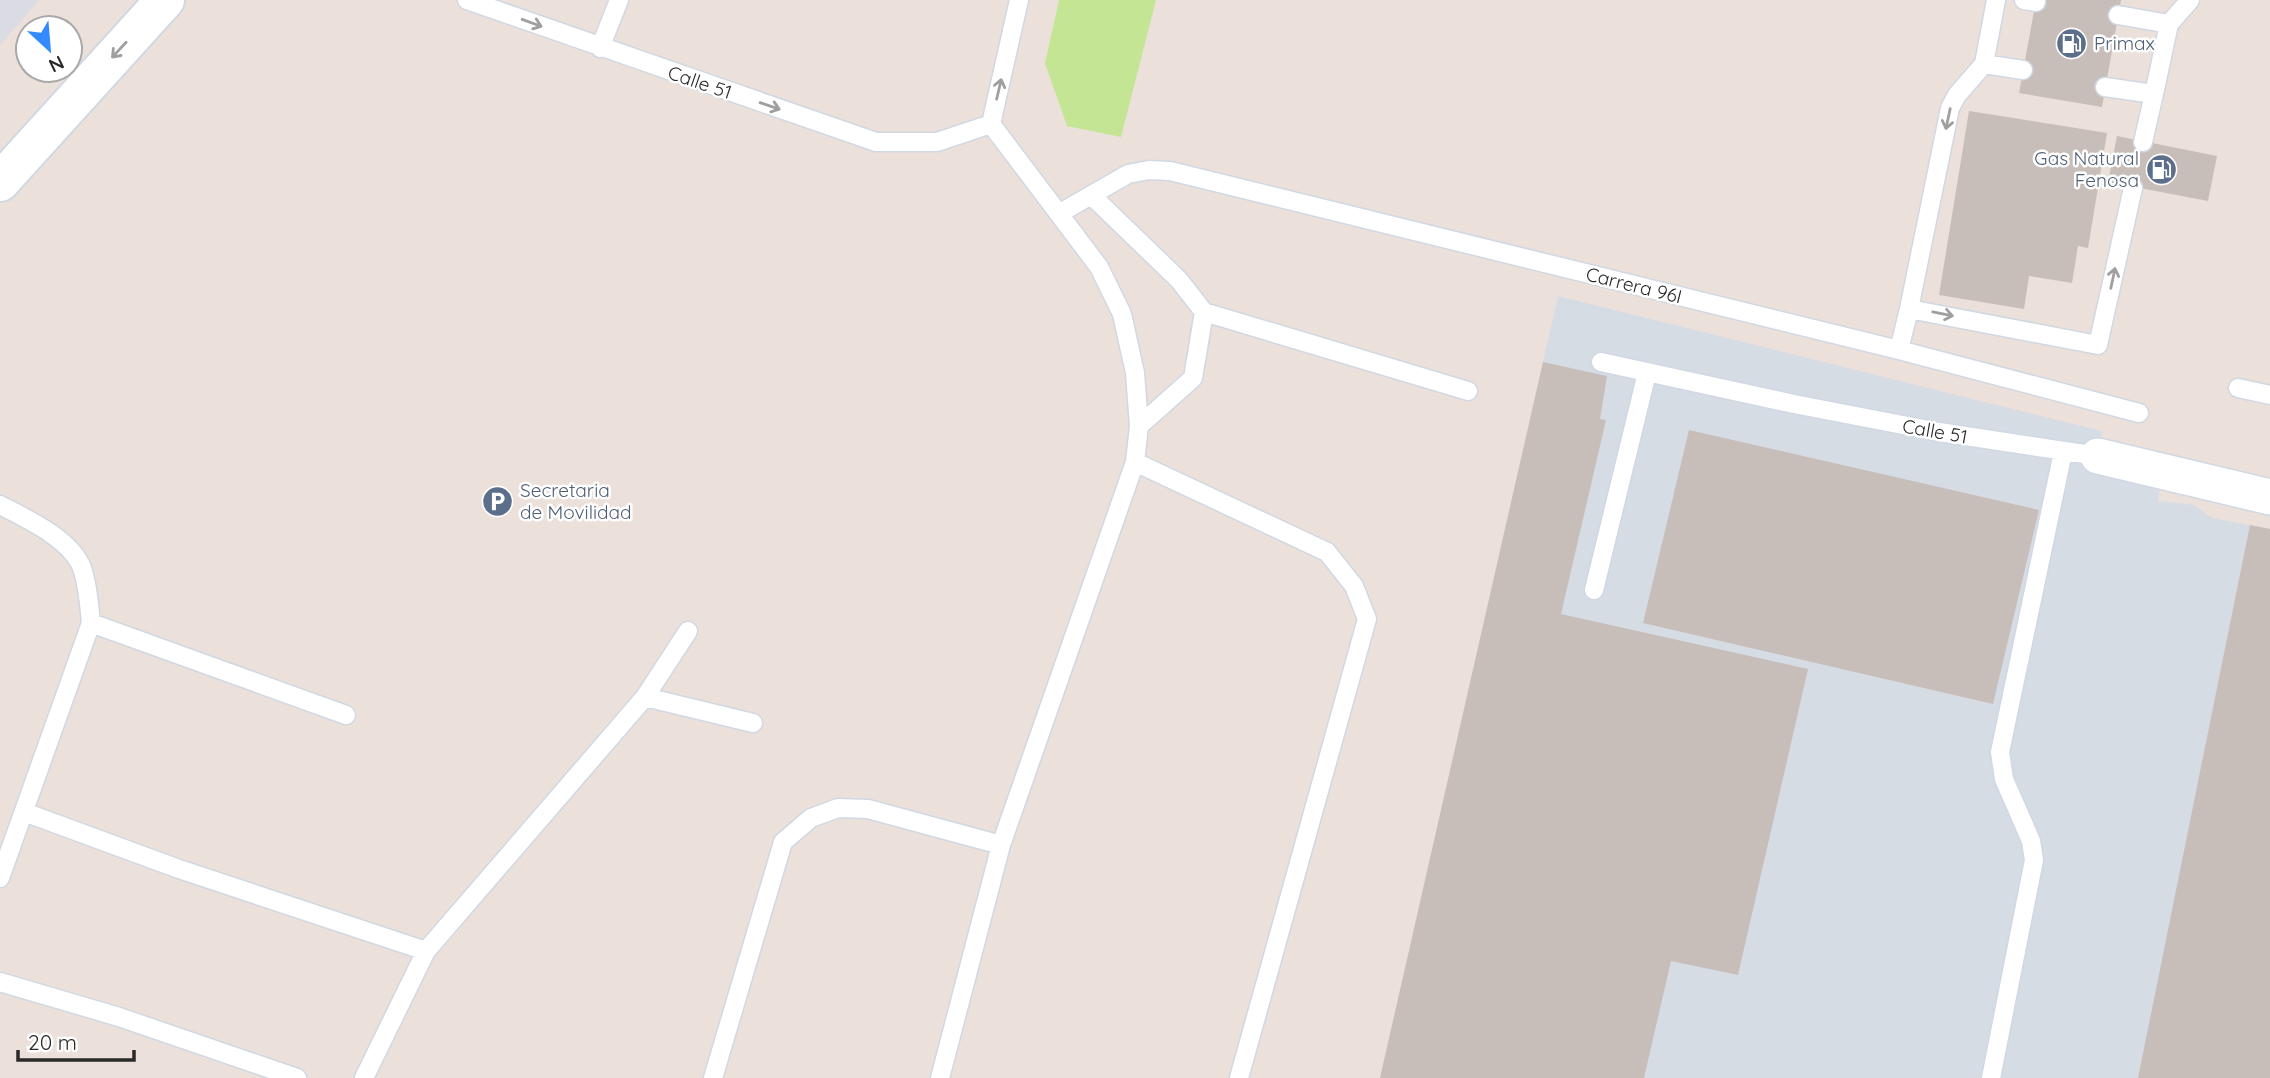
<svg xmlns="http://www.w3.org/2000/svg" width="2270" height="1078" font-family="Quicksand,sans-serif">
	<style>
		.industrial { fill: #dbdbe4 }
		.airport { fill: #d6dce4 }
		.green { fill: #c3e594 }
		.building { fill: #c7beba }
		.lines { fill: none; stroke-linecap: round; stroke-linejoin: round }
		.lane-casing { stroke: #cfd8e3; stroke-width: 21 }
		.street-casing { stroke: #cfd8e3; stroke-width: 38 }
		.secondary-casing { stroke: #cfd8e3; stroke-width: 42 }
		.lane { stroke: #fff; stroke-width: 18 }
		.street { stroke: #fff; stroke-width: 35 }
		.secondary { stroke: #fff; stroke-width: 38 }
		.oneway { stroke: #9f9f9f }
		.labels { text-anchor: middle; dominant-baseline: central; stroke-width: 5; stroke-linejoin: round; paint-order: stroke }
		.service-label { font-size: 19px; fill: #4e5e75; stroke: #fff; text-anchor: start }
		.street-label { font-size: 19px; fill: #292929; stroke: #fff }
	</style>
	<rect width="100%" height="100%" fill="#ece0da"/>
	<!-- industrial -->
	<path class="industrial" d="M0,0H39L0,45Z"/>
	<!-- airport -->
	<path class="airport" d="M1558,296L2102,431L2094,474L2160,487L2158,501L2194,505L2212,518L2270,529V1078H1380Z"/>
	<!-- green -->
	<path class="green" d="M1059,0H1156L1121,137L1067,126L1045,63Z"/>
	<!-- building -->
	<path class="building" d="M2036,0H2121L2102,107L2019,93Z
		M1969,111L2107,133L2088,248L2078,246L2072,283L2029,276L2024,309L1939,295Z
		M2117,136L2217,156L2208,201L2108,182Z
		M1543,362L1607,376L1600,419L1606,420L1561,614L1808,669L1738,975L1671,961L1644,1078H1380Z
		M1689,430L2039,510L1993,704L1643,623Z
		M2250,525L2270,529V1078H2138Z"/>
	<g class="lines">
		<defs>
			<path id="lane" d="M467,0L876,142H937L991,124L1019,0
				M1996,0L1984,64L2023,70
				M2024,0L2036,2
				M2118,15L2169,24
				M600,48L619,0
				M1984,64L1957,95L1950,108L1909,309L2098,345L2133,188
				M2105,87L2154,94L2169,24L2190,0
				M2143,142L2154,94
				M1091,195L1179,280L1204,312L1193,378L1139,426
				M1060,213L1128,174L1149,170L1170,171L1899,350L2139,413
				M1204,312L1468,391
				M1899,350L1909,309
				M1601,362L1794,404L1939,432L2098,456
				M2238,388L2270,395
				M1135,462L1327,552L1354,586L1367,619L1239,1078
				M0,505C27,519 71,539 82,568C88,585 89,604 91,623
				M1594,590L1647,373
				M645,697L753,723
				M24,812L179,869L426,951L645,697L688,631
				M0,878L91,623L346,715
				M0,982L119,1017L297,1078
				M364,1078L426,951
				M713,1078L783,842L811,818L838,808L868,809L1001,845
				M940,1078L1001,845L1135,462L1139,426L1135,373L1122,314L1099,267L991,124
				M1991,1078L2034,860L2031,841L2004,779L2000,752L2063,452"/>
			<path id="street" d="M2098,456L2270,497"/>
			<path id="secondary" d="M0,182L165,0"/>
		</defs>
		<!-- lane casing -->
		<use href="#lane" class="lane-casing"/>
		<!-- street casing -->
		<use href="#street" class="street-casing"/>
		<!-- secondary casing -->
		<use href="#secondary" class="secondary-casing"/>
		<!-- lane -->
		<use href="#lane" class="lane"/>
		<!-- street -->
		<use href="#street" class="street"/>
		<!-- secondary -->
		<use href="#secondary" class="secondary"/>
	</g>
	<!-- one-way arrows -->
	<defs><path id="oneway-shaft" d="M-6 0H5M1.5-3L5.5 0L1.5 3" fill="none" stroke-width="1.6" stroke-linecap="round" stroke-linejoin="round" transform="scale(1.75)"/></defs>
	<g class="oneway">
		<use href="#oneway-shaft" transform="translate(532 23) rotate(20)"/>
		<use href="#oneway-shaft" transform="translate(119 50) rotate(133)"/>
		<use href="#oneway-shaft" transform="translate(999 89) rotate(-77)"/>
		<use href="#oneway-shaft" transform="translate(770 106) rotate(19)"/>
		<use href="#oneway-shaft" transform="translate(1948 119) rotate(102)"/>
		<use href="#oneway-shaft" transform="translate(2113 278) rotate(-78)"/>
		<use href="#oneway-shaft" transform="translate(1943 314) rotate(11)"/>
	</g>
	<!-- icons -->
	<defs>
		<symbol id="fuel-disc" viewBox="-11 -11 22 22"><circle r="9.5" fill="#5c6f8a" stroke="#fff"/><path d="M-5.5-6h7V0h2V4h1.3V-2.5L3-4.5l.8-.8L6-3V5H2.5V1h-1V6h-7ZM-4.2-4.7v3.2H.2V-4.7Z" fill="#fff"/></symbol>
		<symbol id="parking-disc" viewBox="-11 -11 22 22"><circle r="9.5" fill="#5c6f8a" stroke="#fff"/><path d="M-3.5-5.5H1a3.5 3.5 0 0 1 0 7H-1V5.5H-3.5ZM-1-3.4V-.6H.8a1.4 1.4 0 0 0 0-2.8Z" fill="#fff"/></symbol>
	</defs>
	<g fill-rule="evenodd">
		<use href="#fuel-disc" x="2054" y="26" width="35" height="35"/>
		<use href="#fuel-disc" x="2144" y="152" width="35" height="35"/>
		<use href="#parking-disc" x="480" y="484" width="35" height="35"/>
	</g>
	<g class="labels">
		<!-- service labels -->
		<g class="service-label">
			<text x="2094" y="43">Primax</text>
			<text x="2139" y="158" text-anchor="end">Gas Natural<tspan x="2139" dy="22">Fenosa</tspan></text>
			<text x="520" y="490">Secretaria<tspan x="520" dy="22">de Movilidad</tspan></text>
		</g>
		<!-- street labels -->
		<g class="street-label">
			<text transform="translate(700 82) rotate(19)">Calle 51</text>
			<text transform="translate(1634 285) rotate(14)">Carrera 96I</text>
			<text transform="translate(1935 431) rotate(10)">Calle 51</text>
		</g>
	</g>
	<!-- north arrow -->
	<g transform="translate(49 49) rotate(154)"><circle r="33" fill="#ffffff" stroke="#a9a9a9" stroke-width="2"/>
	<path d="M0-5L12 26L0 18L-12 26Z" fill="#348bff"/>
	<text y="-10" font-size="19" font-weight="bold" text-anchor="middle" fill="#292929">N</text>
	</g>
	<!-- scale -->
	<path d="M18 1050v10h116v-10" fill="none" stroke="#292929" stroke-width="3.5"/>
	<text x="28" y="1050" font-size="21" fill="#292929" stroke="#ffffff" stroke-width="5" paint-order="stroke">20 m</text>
</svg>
